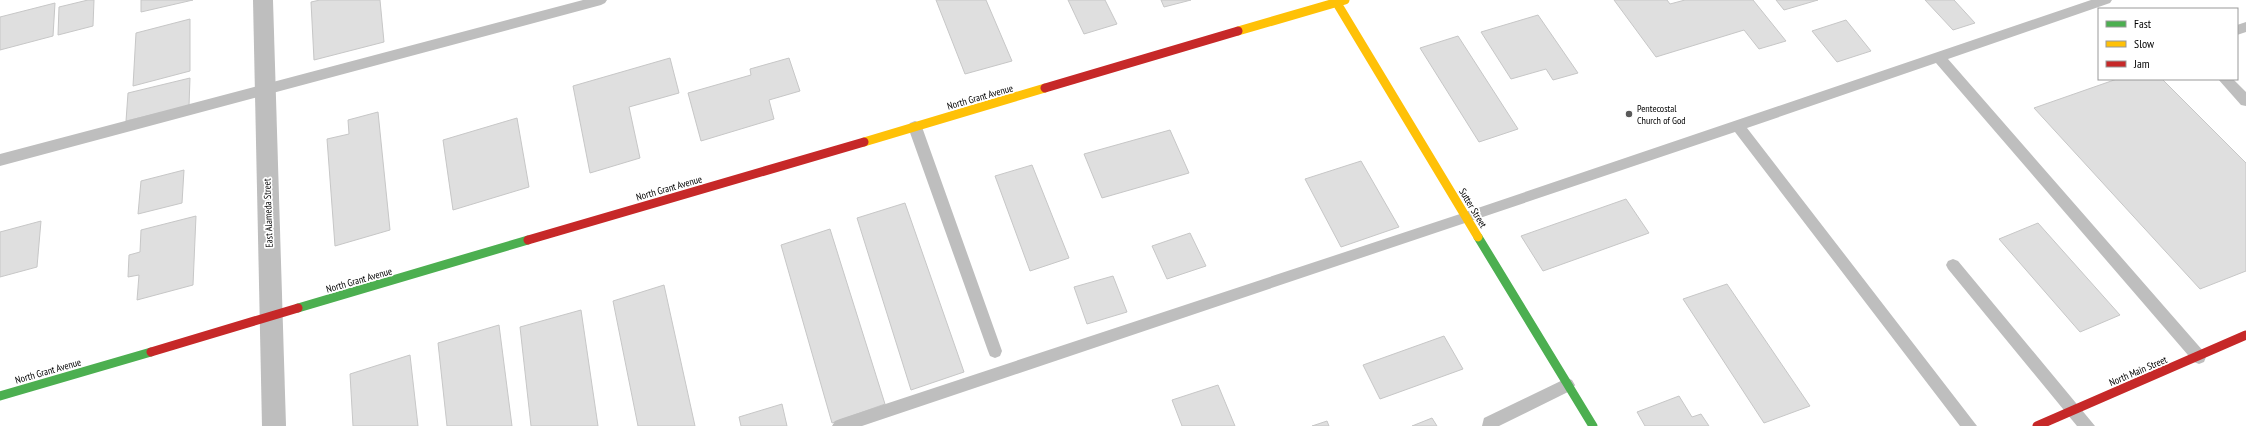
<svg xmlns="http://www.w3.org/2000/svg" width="2246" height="426" font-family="'PT Sans Narrow',sans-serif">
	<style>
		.building { fill: #dfdfdf; stroke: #c7c7c7 }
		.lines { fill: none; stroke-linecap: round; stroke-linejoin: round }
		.lane { fill: #bebebe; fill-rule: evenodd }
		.street { fill: #bebebe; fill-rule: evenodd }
		.fast { stroke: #4caf50; stroke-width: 9 }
		.slow { stroke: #ffc107; stroke-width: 9 }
		.jam { stroke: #c62828; stroke-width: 9 }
		.poi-dot { fill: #595959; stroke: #fff; stroke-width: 1.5 }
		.labels { text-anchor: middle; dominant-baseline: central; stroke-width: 3.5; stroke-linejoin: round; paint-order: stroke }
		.street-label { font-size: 10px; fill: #000; stroke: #fff }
		.poi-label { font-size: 10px; fill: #000; stroke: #fff; text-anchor: start }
	</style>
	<rect width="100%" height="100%" fill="#fff"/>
	<!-- building -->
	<path class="building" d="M88,0H94L93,26L58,35L59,7Z
		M141,0H193L141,12Z
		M320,0H380L384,42L314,60L311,2Z
		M936,0H986L1012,61L965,74Z
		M1068,0H1105L1117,24L1084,34Z
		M1161,0H1191L1164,7Z
		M1614,0H1667L1670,4L1685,0H1753L1786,41L1759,49L1744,30L1656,57Z
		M1776,0H1818L1784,10Z
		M1925,0H1954L1975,23L1953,30Z
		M55,3L53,36L0,50V17Z
		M1538,15L1578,73L1553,80L1546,69L1511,79L1481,32Z
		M190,19V71L133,86L136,33Z
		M1846,20L1871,51L1837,62L1812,31Z
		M1458,36L1518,129L1479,142L1420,48Z
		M670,58L679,93L629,107L640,158L590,173L573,86Z
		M789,58L800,91L769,100L774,119L701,141L688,93L751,75L750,69Z
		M190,78L189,106L126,121L128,93Z
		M2117,79H2162L2246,163V271L2200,289L2034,108Z
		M378,112L390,230L335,246L327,139L349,134L348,120Z
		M517,118L529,187L453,210L443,140Z
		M1170,130L1189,173L1102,198L1084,154Z
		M1361,161L1399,227L1341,247L1305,179Z
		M1032,165L1069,258L1030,271L995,176Z
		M184,170L182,203L138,214L141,181Z
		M1626,199L1649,233L1543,271L1521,236Z
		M905,203L964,372L911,390L857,218Z
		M196,216L193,285L137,300L139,275L128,277L129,255L140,252L141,230Z
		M41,221L37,267L0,277V232Z
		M2038,223L2120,315L2080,332L1999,239Z
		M830,229L885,404L832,423L781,245Z
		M1190,233L1206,266L1167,279L1152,246Z
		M1113,276L1127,312L1087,324L1074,287Z
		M1727,284L1810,406L1764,423L1683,299Z
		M664,285L695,426H638L613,301Z
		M581,310L598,426H531L520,327Z
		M499,325L512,426H447L438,343Z
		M1444,336L1463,369L1380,399L1363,365Z
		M410,355L418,426H353L350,374Z
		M1218,385L1235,426H1182L1172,400Z
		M1679,396L1692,417L1701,414L1709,426H1645L1637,412Z
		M782,404L787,426H741L739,417Z
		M1432,418L1437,426H1412Z
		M1327,421L1329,426H1312Z"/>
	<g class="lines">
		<!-- lane -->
		<path class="lane" d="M583,0H607L605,3L601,5L0,166V154Z
			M2091,0H2112L2110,3L1948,59L2204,352L2206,357L2204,362L2199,364L2194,362L1936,63L1747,128L1977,426H1960L1735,132L862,426H832L835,421L840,419L1466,212Z
			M2246,22V32L2237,35V25Z
			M2218,79H2233L2246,92V106L2241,105Z
			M915,121L920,123L922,127L1002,351L1000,356L995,358L990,356L988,351L908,127L910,123Z
			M1953,259L1958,261L2095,426H2077L1948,269L1946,265L1948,261Z
			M1567,378L1572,380L1575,385L1572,390L1499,426H1482L1484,418Z"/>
		<!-- street -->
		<path class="street" d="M253,0H273L286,426H262Z"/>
		<!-- fast -->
		<path class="fast" d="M1478,237L1593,426
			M298,308L528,240
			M0,396L151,352"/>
		<!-- slow -->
		<path class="slow" d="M1335,0L1478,237
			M1238,31L1345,0
			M864,142L1045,88"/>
		<!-- jam -->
		<path class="jam" d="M1045,88L1238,31
			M528,240L864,142
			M151,352L298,308
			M2037,426L2246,335"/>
	</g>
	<!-- markers -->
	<circle class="poi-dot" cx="1629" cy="114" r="4"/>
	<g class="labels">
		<!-- street labels -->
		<g class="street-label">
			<text transform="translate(980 97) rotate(-16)">North Grant Avenue</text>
			<text transform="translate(669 188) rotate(-16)">North Grant Avenue</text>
			<text transform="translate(1473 208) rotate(59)">Sutter Street</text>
			<text transform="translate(268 213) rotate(-92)">East Alameda Street</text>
			<text transform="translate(359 280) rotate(-16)">North Grant Avenue</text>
			<text transform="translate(48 371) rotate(-16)">North Grant Avenue</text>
			<text transform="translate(2138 371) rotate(-23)">North Main Street</text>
		</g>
		<!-- poi labels -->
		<g class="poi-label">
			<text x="1637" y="108">Pentecostal<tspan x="1637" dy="12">Church of God</tspan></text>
		</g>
	</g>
	<!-- legend -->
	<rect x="2098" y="8" width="140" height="72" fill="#ffffff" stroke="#999999"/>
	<rect x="2106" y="21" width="20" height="6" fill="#4caf50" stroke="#999999"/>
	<text x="2134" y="28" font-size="12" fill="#000000">Fast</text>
	<rect x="2106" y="41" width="20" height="6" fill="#ffc107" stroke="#999999"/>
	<text x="2134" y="48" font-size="12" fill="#000000">Slow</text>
	<rect x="2106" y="61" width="20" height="6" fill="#c62828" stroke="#999999"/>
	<text x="2134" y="68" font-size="12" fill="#000000">Jam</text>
</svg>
